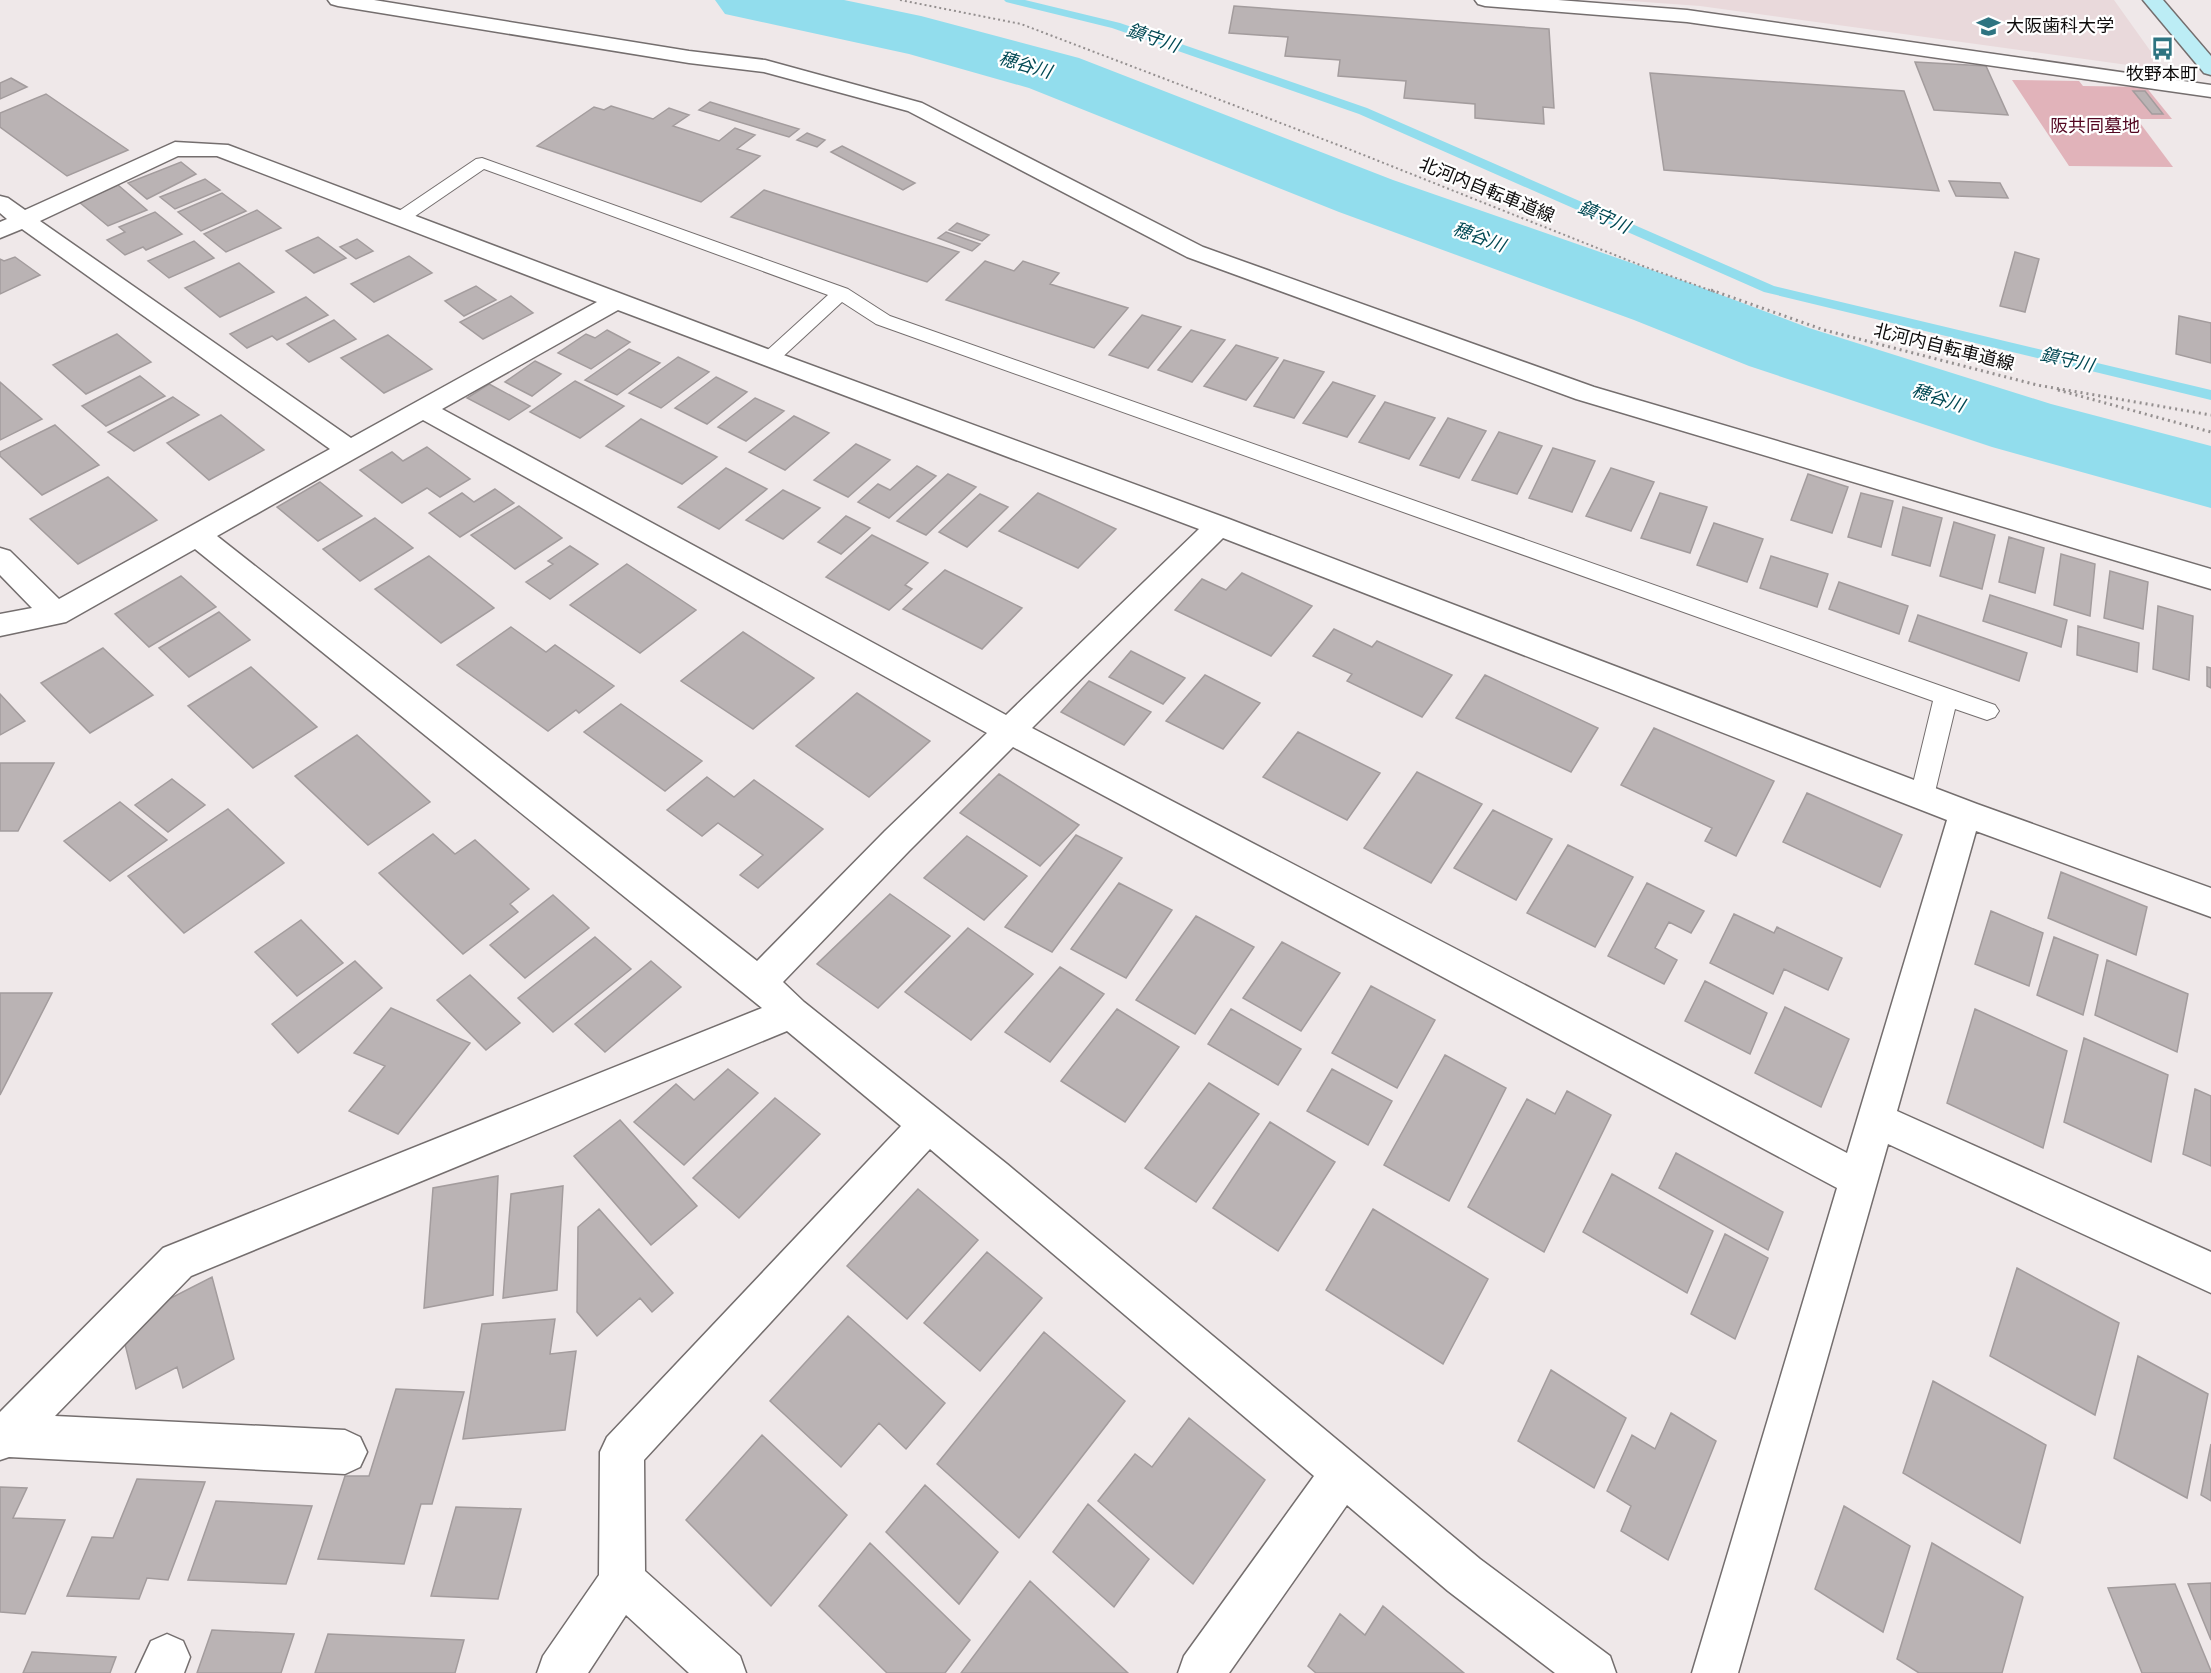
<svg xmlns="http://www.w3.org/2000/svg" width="2211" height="1673" font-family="Jost,'Noto Sans JP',sans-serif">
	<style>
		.built { fill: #e9d9db }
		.green { fill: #e1b3ba }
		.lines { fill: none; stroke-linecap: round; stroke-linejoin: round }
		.stream { fill: #92dded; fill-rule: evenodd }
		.river { fill: #92dded; fill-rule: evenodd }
		.building { fill: #bab3b4; stroke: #a39c9d; stroke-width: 1.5 }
		.lane-casing { stroke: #746e6e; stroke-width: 2 }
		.street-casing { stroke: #746e6e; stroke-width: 3 }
		.secondary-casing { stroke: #746e6e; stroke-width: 3 }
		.path-far1 { stroke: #948f8f; stroke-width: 2; stroke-dasharray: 2 3; stroke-linecap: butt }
		.path { stroke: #948f8f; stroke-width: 3; stroke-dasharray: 2 4; stroke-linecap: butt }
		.lane { fill: #fff; fill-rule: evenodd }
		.street { fill: #fff; fill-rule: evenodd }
		.secondary { fill: #bcedf5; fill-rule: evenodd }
		.labels { text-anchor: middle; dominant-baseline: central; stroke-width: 4.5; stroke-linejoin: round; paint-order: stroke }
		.far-poi-label { font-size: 18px; fill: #0e0c0c; stroke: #fff; text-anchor: start }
		.far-water-label { font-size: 18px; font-style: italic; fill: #024954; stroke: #fff }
		.far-park-label { font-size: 18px; fill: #530721; stroke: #fff }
		.far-street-label { font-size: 18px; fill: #0e0c0c; stroke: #fff }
	</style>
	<rect width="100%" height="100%" fill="#efe8e9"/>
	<!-- built -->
	<path class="built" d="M1617,0H2114L2164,70L1700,6Z"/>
	<!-- green -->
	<path class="green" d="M2012,80L2079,81L2083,86L2146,87L2172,119H2137L2173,167L2069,166Z"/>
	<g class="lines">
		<!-- stream -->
		<path class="stream" d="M1004,0H1025L1120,23L1367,108L1774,286L2211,390V400L1764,292L1359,114L1112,28L1006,2Z"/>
		<!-- river -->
		<path class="river" d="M715,0H844L921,16L1079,58L1393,180L1692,284L1809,328L2051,404L2211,446V508L1992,447L1749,366L1634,320L1339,212L1029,88L909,54L725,14Z"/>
	</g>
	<!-- building -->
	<path class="building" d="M1234,6L1549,29L1554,108L1543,107L1544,124L1475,118V104L1404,98L1406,81L1338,76L1340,60L1285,56L1288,37L1229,33Z
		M1915,62L1986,66L2008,115L1934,110Z
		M1650,73L1904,91L1939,191L1664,170Z
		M11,78L27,87L0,99V83Z
		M2133,91H2145L2163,114H2152Z
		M46,94L128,150L67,176L0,127V113Z
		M710,102L799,129L789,137L699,110Z
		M611,106L653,119L669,108L689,115L673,126L719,141L735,128L755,135L737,149L760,156L701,202L537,146L594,107L604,110Z
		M807,133L825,140L817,147L797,140Z
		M842,146L915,183L903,190L831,152Z
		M181,162L196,174L147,199L128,183Z
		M205,179L220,190L175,209L160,197Z
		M1949,181L2000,183L2008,198L1956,196Z
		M118,185L147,210L108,226L79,202Z
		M764,190L959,252L927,282L731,217Z
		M222,193L246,211L201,231L178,212Z
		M257,210L281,228L226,252L204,234Z
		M155,212L182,234L146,250L143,247L125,255L107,240L125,232L119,227Z
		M957,223L989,235L982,241L949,230Z
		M946,232L980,244L972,251L938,238Z
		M318,237L346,258L314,273L286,251Z
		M357,239L373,251L356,259L340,247Z
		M194,241L214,258L169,278L148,261Z
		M2015,252L2039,259L2025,312L2000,306Z
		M409,256L432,273L374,302L351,284Z
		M15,257L40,275L0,294V259L4,261Z
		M985,261L1014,271L1023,261L1059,273L1050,284L1128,308L1094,348L946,300Z
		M239,263L274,292L220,317L185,288Z
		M476,286L496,300L464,316L445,301Z
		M511,296L533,313L483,339L460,322Z
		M306,297L328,315L277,340L272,336L247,348L230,334Z
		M1142,315L1181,327L1148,368L1109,355Z
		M2179,316L2211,323V363L2176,354Z
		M334,320L356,339L309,362L287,344Z
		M607,330L630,342L591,369L558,353L586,334L595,338Z
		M1191,330L1225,340L1192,382L1158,370Z
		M117,334L151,362L86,394L53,365Z
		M388,335L432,369L384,393L341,358Z
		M1236,345L1278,358L1246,400L1204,386Z
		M629,349L660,363L617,395L585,380Z
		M678,357L709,372L661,408L629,393Z
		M1284,360L1324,372L1294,418L1254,406Z
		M535,361L561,374L532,396L505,382Z
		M140,376L165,396L106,426L82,406Z
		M716,377L747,392L707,424L675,408Z
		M575,381L624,406L580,438L530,412Z
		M0,382L42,419L0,440Z
		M1333,382L1375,396L1347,437L1303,423Z
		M489,384L530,406L509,420L467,398Z
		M173,397L199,415L134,451L108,432Z
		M755,398L784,411L746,441L718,427Z
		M1385,402L1435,418L1409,459L1359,442Z
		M221,415L264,450L209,480L167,443Z
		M794,416L829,433L785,470L749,452Z
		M1448,418L1486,431L1459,478L1420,465Z
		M641,419L717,457L682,484L606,446Z
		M55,425L99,465L42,495L0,456V452Z
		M1499,432L1542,446L1517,494L1472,480Z
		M856,444L890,460L848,497L814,480Z
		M427,447L470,479L440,497L427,488L402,503L360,470L392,452L403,461Z
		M1553,448L1595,461L1572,512L1529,498Z
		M917,466L936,476L889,518L858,502L878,484L890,490Z
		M726,468L767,489L719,529L678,507Z
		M1611,468L1654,482L1631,531L1586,516Z
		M948,474L976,487L926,535L897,521Z
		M1808,474L1848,487L1832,533L1791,520Z
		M108,477L157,520L78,564L30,519Z
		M320,482L362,516L318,541L277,507Z
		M495,489L514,503L460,537L429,513L462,493L474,502Z
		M783,490L820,508L783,539L746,520Z
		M1038,493L1116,529L1078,568L999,531Z
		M1660,493L1707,507L1690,553L1641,538Z
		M1861,493L1893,501L1881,547L1848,537Z
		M980,494L1008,507L967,547L939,532Z
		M519,506L562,538L515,569L471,535Z
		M1903,507L1942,518L1930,566L1892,555Z
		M846,516L870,528L841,554L818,542Z
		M375,518L413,548L360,581L323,549Z
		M1954,522L1995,535L1982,589L1940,576Z
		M1714,523L1763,539L1747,582L1697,565Z
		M872,535L928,563L905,585L912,589L889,610L826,577Z
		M2009,537L2044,548L2035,593L1999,582Z
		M570,546L598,564L550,599L526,582L553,564L548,561Z
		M2061,554L2095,564L2090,616L2054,605Z
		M429,556L494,608L441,643L375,589Z
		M1771,556L1828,574L1817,607L1760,588Z
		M627,564L696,610L640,653L570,605Z
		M945,570L1022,608L982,649L903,609Z
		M2110,571L2148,582L2143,629L2104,618Z
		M1242,573L1312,606L1271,656L1175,610L1202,579L1226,590Z
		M181,576L216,607L149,647L115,614Z
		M1839,582L1908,606L1899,634L1829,609Z
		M1990,595L2067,620L2061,647L1983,621Z
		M2158,606L2193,616L2189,680L2153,669Z
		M219,612L250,640L189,677L159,648Z
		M1918,615L2027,653L2019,681L1909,641Z
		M2078,626L2139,643L2137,672L2077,655Z
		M511,627L546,652L555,645L614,686L579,713L576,710L548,731L457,665Z
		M1334,629L1372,647L1377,641L1452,675L1422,717L1347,681L1352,674L1313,656Z
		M743,632L814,678L753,729L681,681Z
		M103,648L153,695L90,733L41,683Z
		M1131,651L1185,678L1163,704L1109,677Z
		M251,667L317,727L253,768L188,706Z
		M2207,667L2211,668V688L2207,686Z
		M1205,675L1260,703L1223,749L1166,721Z
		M1485,675L1598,728L1571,772L1456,718Z
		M1089,681L1151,712L1124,745L1061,712Z
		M857,693L930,741L869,797L796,746Z
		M0,694L25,721L0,735Z
		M621,704L702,761L665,791L584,732Z
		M1654,728L1774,781L1736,856L1705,841L1712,828L1621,785Z
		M1298,732L1380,773L1347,820L1263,777Z
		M357,735L430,802L368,845L295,776Z
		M0,763H54L18,831H0Z
		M1417,772L1482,804L1431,883L1364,848Z
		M999,774L1079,825L1040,866L960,813Z
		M707,777L734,797L754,780L823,829L758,888L740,875L763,855L718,823L702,836L667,810Z
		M172,779L205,805L168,832L135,805Z
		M1807,793L1902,835L1880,887L1783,842Z
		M120,802L167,840L110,881L64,841Z
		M228,809L284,863L184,933L128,876Z
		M1493,810L1552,839L1516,900L1454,868Z
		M433,834L455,854L475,840L529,889L510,904L518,912L463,954L379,873Z
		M1076,835L1122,858L1052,952L1005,927Z
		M967,836L1027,876L984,920L924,878Z
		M1568,845L1633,877L1595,947L1527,913Z
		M2061,872L2147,907L2136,955L2048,918Z
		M1119,883L1172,910L1126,978L1071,949Z
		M1647,883L1704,911L1691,933L1669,922L1655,948L1677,960L1664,984L1608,956Z
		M890,894L950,936L878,1008L817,964Z
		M553,895L589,928L525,978L490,945Z
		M1991,911L2043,933L2029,986L1975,964Z
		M1734,914L1774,933L1777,927L1842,958L1828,990L1784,969L1773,994L1710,963Z
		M1196,916L1254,947L1195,1034L1136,1000Z
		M301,920L343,963L297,996L255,952Z
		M968,928L1033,974L971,1040L905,992Z
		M595,937L631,969L553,1032L518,998Z
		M2054,937L2098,955L2083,1015L2037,995Z
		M1282,942L1340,973L1301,1031L1243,998Z
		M2107,960L2188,994L2177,1052L2095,1015Z
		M355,961L382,988L298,1053L272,1024Z
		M651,961L681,987L605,1052L575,1024Z
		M1060,967L1104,994L1050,1062L1005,1032Z
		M470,975L520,1023L486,1050L437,1000Z
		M1705,981L1767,1013L1750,1054L1685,1021Z
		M1371,986L1435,1020L1397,1088L1332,1053Z
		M0,993H52L0,1095Z
		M1785,1007L1849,1039L1821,1107L1755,1073Z
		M391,1008L470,1043L398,1134L349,1111L385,1066L354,1053Z
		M1117,1009L1179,1047L1125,1122L1061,1081Z
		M1231,1009L1301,1049L1278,1085L1208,1044Z
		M1975,1009L2067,1051L2043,1148L1947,1103Z
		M2084,1038L2168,1075L2151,1162L2064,1122Z
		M1445,1055L1506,1088L1449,1201L1384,1165Z
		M728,1069L758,1093L684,1165L634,1122L676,1084L694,1100Z
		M1332,1069L1392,1101L1368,1145L1307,1111Z
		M1209,1083L1259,1114L1196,1202L1145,1168Z
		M2195,1089L2211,1096V1166L2183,1154Z
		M1567,1091L1611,1115L1544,1252L1468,1207L1527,1099L1555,1114Z
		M775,1098L820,1134L739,1218L693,1178Z
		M620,1120L697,1206L651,1245L574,1156Z
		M1270,1122L1335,1162L1278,1251L1213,1208Z
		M1676,1153L1783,1212L1768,1250L1659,1188Z
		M1612,1174L1713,1231L1687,1293L1583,1232Z
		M498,1176L493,1295L424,1308L433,1188Z
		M563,1186L557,1290L503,1298L511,1194Z
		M918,1189L978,1240L907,1319L847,1266Z
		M599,1209L673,1293L652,1312L640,1298L597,1336L577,1312L578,1227Z
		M1373,1209L1488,1279L1443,1364L1326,1290Z
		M1725,1234L1768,1258L1735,1339L1691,1314Z
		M987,1252L1042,1298L980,1371L924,1323Z
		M2017,1268L2119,1323L2095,1415L1990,1356Z
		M212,1277L234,1359L183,1388L177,1367L136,1389L120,1324Z
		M848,1316L945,1403L906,1449L879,1423L841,1467L770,1401Z
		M555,1319L550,1354L576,1351L565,1430L463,1439L482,1324Z
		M1044,1332L1125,1401L1019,1538L937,1464Z
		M2138,1356L2208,1394L2187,1498L2114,1458Z
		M1551,1370L1626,1418L1594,1488L1518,1441Z
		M1933,1381L2046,1445L2020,1543L1903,1473Z
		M396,1389L464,1392L432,1504H421L404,1564L318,1559L345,1476H369Z
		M1671,1413L1716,1441L1668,1560L1621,1531L1631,1506L1607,1491L1632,1435L1655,1449Z
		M1189,1418L1265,1480L1193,1584L1098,1501L1135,1454L1152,1467Z
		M762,1435L847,1515L771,1606L686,1520Z
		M2211,1444V1501L2201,1495Z
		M137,1479L205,1482L168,1580L147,1578L139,1599L67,1596L92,1537L113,1538Z
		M925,1485L998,1552L959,1604L886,1532Z
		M0,1487L27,1488L13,1518L65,1520L25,1614L0,1612Z
		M216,1501L312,1506L286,1584L188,1580Z
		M1088,1504L1149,1559L1114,1607L1053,1552Z
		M1844,1506L1910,1546L1883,1632L1815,1589Z
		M456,1507L521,1509L498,1599L431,1596Z
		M870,1543L970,1640L945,1673H887L819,1606Z
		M1932,1543L2023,1597L2002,1673H1919L1897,1659Z
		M1030,1581L1128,1673H961Z
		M2211,1583V1640L2188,1584Z
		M2175,1584L2211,1671V1673H2142L2108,1588Z
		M1383,1606L1464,1673H1316L1308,1666L1340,1614L1365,1635Z
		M212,1630L294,1634L281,1673H197Z
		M328,1634L464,1640L455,1673H315Z
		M32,1652L116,1657L110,1673H23Z"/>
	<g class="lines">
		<defs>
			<path id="lane" d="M482,158L848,289L890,316L1995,705L1999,711L1995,717L1987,720L1955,709L1934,796L1931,803L1922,806L1913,803L1910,796L1933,701L876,324L842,302L776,363H762L759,359L762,355L828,295L484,169L408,221H396L393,217L396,213L476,159Z"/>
			<path id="street" d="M328,0H374L689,51L765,60L922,103L1203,247L1594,387L2211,569V589L1576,399L1187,257L908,111L764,72L689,63L338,6L331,4Z
				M1475,0H1558L1687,10L2211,85V97L1687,22L1485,6L1478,4Z
				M175,142L228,145L778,353L1229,519L1977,804L2211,888V917L1976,831L1897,1111L2211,1252V1293L1888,1144L1738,1673H1692L1837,1188L1013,747L909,851L783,982L804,1002L1007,1164L1480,1559L1610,1656L1616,1673H1555L1448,1591L1347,1505L1229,1673H1178L1184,1656L1314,1476L930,1149L644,1460L645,1571L740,1656L746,1673H689L626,1615L588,1673H537L543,1656L599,1575L600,1452L607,1437L901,1126L787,1031L191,1276L55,1416L345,1430L360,1437L367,1452L360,1467L345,1474L9,1457L0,1460V1412L163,1248L762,1008L195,549L66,622L0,636V614L32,608L0,575V548L10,551L59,599L330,449L22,229L0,238V222L7,219L0,213V196L8,198L25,210ZM178,156H217L597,302L351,438L40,221ZM618,310L1199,529L1006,715L442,409ZM423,420L987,733L885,831L757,961L217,536ZM1223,538L1947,820L1847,1153L1032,728Z
				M167,1634L183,1641L190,1657L184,1673H136L151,1641Z"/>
			<path id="secondary" d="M2143,0H2163L2211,56V75L2204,73Z"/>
		</defs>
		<!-- lane casing -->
		<use href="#lane" class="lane-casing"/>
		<!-- street casing -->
		<use href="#street" class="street-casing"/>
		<!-- secondary casing -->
		<use href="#secondary" class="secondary-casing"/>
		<!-- path-far1 -->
		<path class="path-far1" d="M900,0L1021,24L1346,148L1640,265L1715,292"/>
		<!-- path -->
		<path class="path" d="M1711,290L1824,330L2037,385L2211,415
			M2058,390L2211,432"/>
		<!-- lane -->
		<use href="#lane" class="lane"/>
		<!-- street -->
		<use href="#street" class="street"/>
		<!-- secondary -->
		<use href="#secondary" class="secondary"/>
	</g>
	<!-- icons -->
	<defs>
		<symbol id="university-bare" viewBox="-9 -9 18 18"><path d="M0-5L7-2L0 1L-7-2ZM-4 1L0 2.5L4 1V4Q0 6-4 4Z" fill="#2e7481" stroke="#fff" stroke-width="2.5" paint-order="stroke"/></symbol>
		<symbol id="bus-bare" viewBox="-9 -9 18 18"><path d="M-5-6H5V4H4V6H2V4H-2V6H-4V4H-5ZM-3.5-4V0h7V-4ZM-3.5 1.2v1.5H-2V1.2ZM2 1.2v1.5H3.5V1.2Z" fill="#2e7481" stroke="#fff" stroke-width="2.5" paint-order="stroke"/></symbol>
	</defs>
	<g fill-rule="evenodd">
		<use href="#university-bare" x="1972" y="10" width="33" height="33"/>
		<use href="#bus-bare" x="2146" y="32" width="33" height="33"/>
	</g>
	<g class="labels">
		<!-- far-poi labels -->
		<g class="far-poi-label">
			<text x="2006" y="26">大阪歯科大学</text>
			<text x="2162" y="74" text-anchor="middle">牧野本町</text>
		</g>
		<!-- far-water labels -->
		<g class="far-water-label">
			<text transform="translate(1153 38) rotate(19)">鎮守川</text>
			<text transform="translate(1025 65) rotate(16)">穂谷川</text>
			<text transform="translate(1604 217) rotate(24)">鎮守川</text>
			<text transform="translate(1479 237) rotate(20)">穂谷川</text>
			<text transform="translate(2067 360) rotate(13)">鎮守川</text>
			<text transform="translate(1938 398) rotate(18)">穂谷川</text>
		</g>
		<!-- far-park labels -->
		<g class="far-park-label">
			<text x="2095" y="126">阪共同墓地</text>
		</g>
		<!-- far-street labels -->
		<g class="far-street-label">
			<text transform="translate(1487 190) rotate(22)">北河内自転車道線</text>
			<text transform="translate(1944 347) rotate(14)">北河内自転車道線</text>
		</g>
	</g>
</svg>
